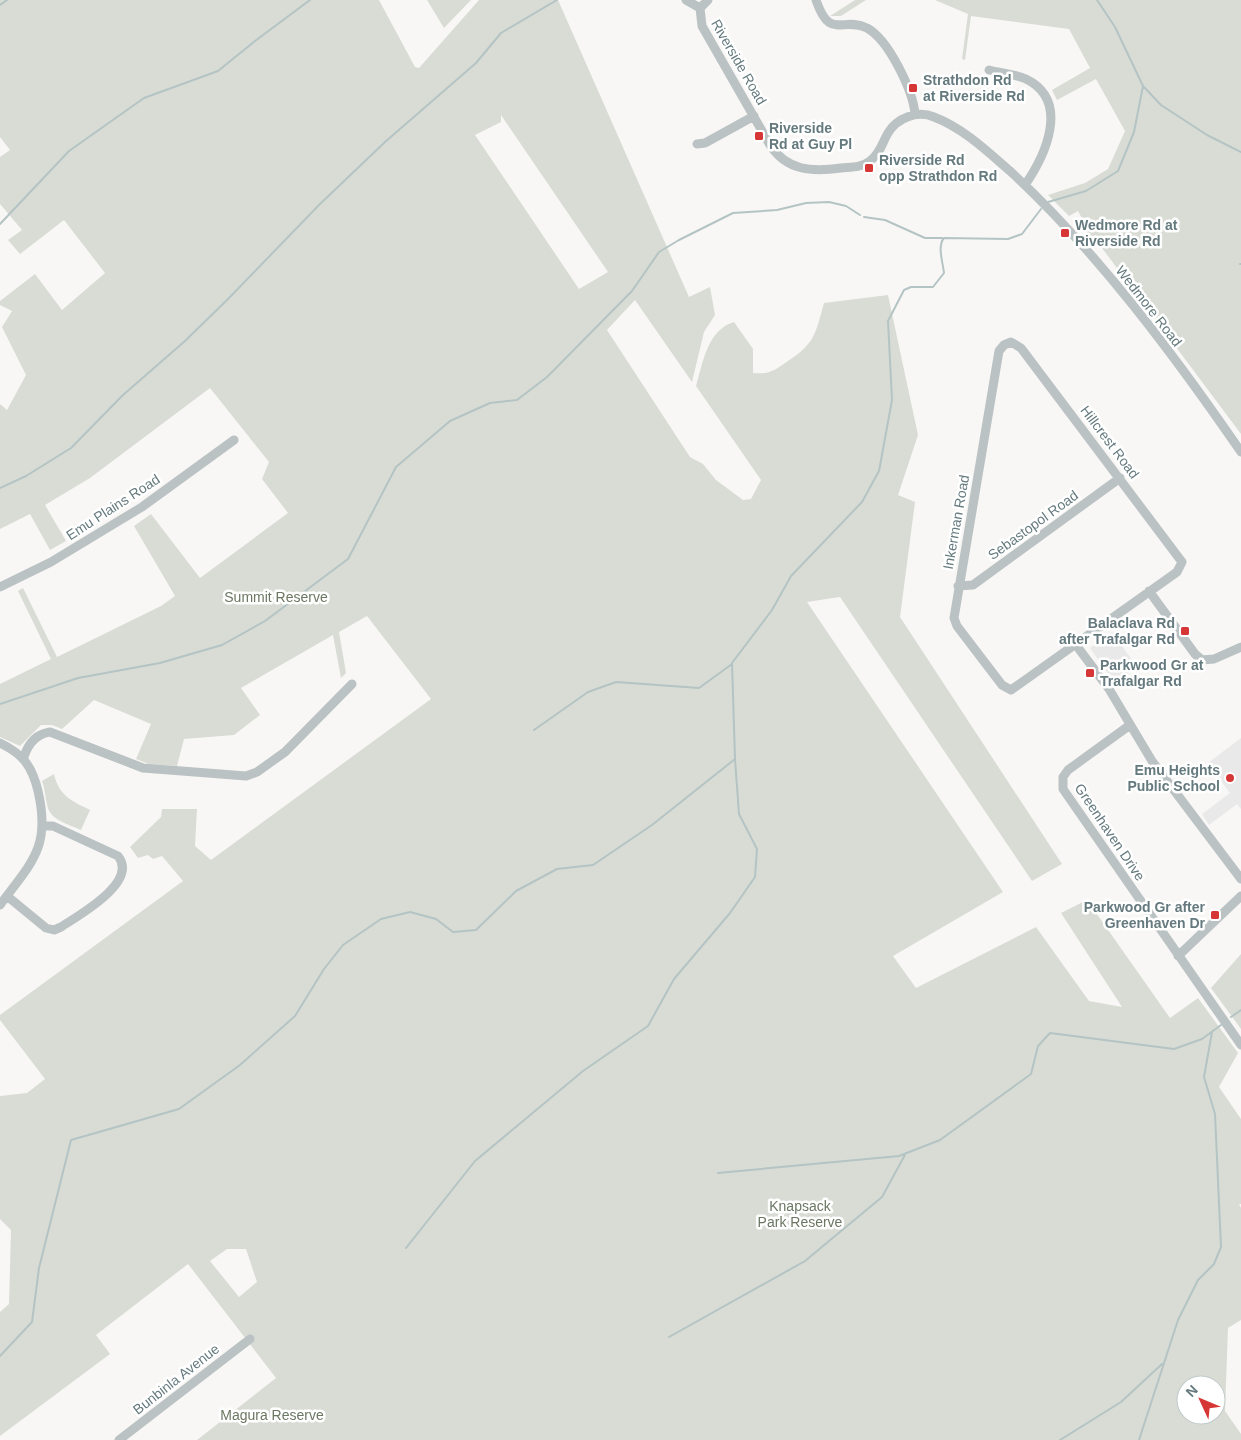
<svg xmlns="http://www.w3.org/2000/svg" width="1241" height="1440" font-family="Helvetica,sans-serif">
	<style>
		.built { fill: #e9e9e9 }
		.green { fill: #d9dcd5; fill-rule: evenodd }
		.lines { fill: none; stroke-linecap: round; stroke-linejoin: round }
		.stream { stroke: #b4c4c4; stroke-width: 2 }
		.minor { stroke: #bbc2c3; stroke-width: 9 }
		.poi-dot { fill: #d73637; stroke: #fff; stroke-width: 2 }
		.labels { text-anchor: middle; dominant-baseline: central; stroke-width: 5; stroke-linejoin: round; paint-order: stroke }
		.street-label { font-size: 14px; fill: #657a7e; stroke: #fff }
		.poi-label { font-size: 14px; font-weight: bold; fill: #657a7e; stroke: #fff; text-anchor: start }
		.park-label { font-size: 14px; fill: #6b7763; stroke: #fff }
	</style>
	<rect width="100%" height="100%" fill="#f8f7f5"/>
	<!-- built -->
	<path class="built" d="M1112,632L1137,667L1115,683L1090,648Z
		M1241,738V809L1237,804L1209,825L1202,814L1230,793L1208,763Z"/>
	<!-- green -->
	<path class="green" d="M0,0H379L415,67L419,68L479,0H558L689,297L710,287L715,315L704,332L692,382L635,300L607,330L690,457L703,464L716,480L743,500L751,499L761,480L696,386C703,363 707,330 734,322L753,349V373C769,374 772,372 785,363C815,344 815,335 824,303L888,295L918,435L898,495L915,502L900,617L1062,864L1032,881L840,597L807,602L1003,892L893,956L916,988L1036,927L1089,1001L1122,1007L1061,913L1087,900L1170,1018L1198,998L1238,1053L1219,1087L1241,1119V1204H1239L1241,1208V1320L1228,1328L1225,1411L1241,1434V1440H197L276,1378L188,1264L96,1335L110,1354L0,1436V1312L9,1304L11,1230L0,1219V1096L27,1093L45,1079L0,1020V1015L183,881L162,856L153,859L148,855L138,858L130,847L161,817L162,809H197L195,846L211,860L431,699L367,616L339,632L346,673L341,678L333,635L241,688L260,715L234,735L184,739L177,766L149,764L136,759L151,724L94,700L62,729L52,725H41L20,746L0,737V684L51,659L18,591L23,588L57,657L161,606L175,596L134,526L151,514L200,578L288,513L262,479L269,462L210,388L90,478L45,505L66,541L50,550L30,514L0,529V404L7,410L26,375L2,327L12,311L0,305V301L35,274L62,310L105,273L64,220L20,254L8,240L22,230L0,204V157L10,150L0,137ZM501,115L608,272L579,289L475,135L501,122ZM227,1249H246L257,1282L239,1297L210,1261ZM1186,1385H1216V1415H1186Z
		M427,0H471L444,28Z
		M855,0H866L841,16H830Z
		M935,0H1241V434L1096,240L1086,232L1088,230L1078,211L1069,216L1048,195L1085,183L1108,169L1125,131L1096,79L1057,100L1052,90L1090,68L1069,29L971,16L965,60L962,59L968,14Z
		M54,774C59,796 72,801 90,810L81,830C68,824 49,820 47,804C45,796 45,789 42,781Z
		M1241,954V1029L1211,988Z"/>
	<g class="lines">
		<!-- stream -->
		<path class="stream" d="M1097,0L1115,27L1143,86L1161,105L1207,135L1241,152
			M0,5L7,0
			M1048,202L1086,191L1118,171L1134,132L1143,86
			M864,217L885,220L925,238H942
			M0,224L69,151L144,98L218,71L255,41L310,0
			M1240,264H1241
			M0,488L26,476L71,448L123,395L185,341L228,299L320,204L385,142L476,63L501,33L557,0
			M0,704L78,678L160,663L222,645L265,621L348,559L396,467L450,421L490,403L517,400L547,377L632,291L659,252L679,240L733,213L777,210L806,203L829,202L846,206L860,215
			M534,730L588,692L616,682L699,688L732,664
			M1231,1017L1241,1010
			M718,1173L899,1156L940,1140L1031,1074L1038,1046L1050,1033L1174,1049L1202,1039L1221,1025
			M406,1248L475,1161L583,1071L648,1026L674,979L730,913L755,877L757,849L739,814L735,759
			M669,1337L805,1261L882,1197L906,1153
			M0,1356L32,1322L39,1268L71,1140L179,1109L240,1065L295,1016L324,969L343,945L381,919L410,912L436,919L453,932L476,930L516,891L557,869L593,865L652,825L735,759L732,663L772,610L791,576L862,502L879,471L892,400L888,321L904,290L911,287H933L944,273C943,263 937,246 944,238L1008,239L1022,234L1041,209
			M1060,1440L1121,1402L1162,1364
			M1139,1440L1178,1320L1198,1280L1214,1264L1221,1247L1215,1114L1204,1077L1212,1032"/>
		<!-- minor -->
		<path class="minor" d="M686,0L700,8
			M816,0C830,41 842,16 867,28C889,40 913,91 915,114
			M700,8L702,26L770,145C787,171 812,172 841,168C851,167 861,168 870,161C880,154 882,143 888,133C897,118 917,110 934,117C963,128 987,151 1010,171C1096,250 1175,356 1241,452
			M700,8L708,0
			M989,70C1001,73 1015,74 1026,79C1071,101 1045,156 1025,185
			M697,144L705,143L754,116
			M1011,342L1021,348L1182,562L1177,572L1011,690L1002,685L957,626L954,618L999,351L1004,345Z
			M958,586L973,585L1120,478
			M0,587L51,562L142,507L234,440
			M1149,591L1195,654L1202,660L1214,659L1241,647
			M1076,645L1109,689L1152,761L1241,879
			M1130,725L1068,770L1063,777V789L1241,1045
			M0,743C23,754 32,766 38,791C51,847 32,862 0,905
			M24,757C28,744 36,734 50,732L143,768L246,776L257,772L285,752L352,684
			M7,896L46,928L54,930L61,927C79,915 139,882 118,856L53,826H44
			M1178,956L1241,896
			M119,1440L250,1339"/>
	</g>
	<!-- markers -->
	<g class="poi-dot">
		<rect x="908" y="83" width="10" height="10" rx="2.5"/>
		<rect x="754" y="131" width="10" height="10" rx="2.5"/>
		<rect x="864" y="163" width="10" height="10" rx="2.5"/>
		<rect x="1060" y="228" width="10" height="10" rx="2.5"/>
		<rect x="1180" y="626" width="10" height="10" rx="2.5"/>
		<rect x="1085" y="668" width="10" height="10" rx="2.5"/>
		<circle cx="1230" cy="778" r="5"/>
		<rect x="1210" y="910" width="10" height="10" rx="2.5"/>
	</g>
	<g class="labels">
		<!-- street labels -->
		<g class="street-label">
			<text transform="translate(739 62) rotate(60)">Riverside Road</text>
			<text transform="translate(1149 306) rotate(52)">Wedmore Road</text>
			<text transform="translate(1110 442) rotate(53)">Hillcrest Road</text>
			<text transform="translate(113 507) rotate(-33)">Emu Plains Road</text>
			<text transform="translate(956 522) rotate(-80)">Inkerman Road</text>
			<text transform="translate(1033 525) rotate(-36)">Sebastopol Road</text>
			<text transform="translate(1110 832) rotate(56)">Greenhaven Drive</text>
			<text transform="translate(176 1379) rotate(-38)">Bunbinla Avenue</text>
		</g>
		<!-- poi labels -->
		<g class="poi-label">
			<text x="923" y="80">Strathdon Rd<tspan x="923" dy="16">at Riverside Rd</tspan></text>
			<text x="769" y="128">Riverside<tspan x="769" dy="16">Rd at Guy Pl</tspan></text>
			<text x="879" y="160">Riverside Rd<tspan x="879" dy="16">opp Strathdon Rd</tspan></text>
			<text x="1075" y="225">Wedmore Rd at<tspan x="1075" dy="16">Riverside Rd</tspan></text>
			<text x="1175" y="623" text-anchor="end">Balaclava Rd<tspan x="1175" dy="16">after Trafalgar Rd</tspan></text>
			<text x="1100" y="665">Parkwood Gr at<tspan x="1100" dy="16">Trafalgar Rd</tspan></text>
			<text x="1220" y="770" text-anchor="end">Emu Heights<tspan x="1220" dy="16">Public School</tspan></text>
			<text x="1205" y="907" text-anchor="end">Parkwood Gr after<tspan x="1205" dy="16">Greenhaven Dr</tspan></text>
		</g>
		<!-- park labels -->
		<g class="park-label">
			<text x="276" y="597">Summit Reserve</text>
			<text x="800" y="1206">Knapsack<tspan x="800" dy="16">Park Reserve</tspan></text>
			<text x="272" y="1415">Magura Reserve</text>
		</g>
	</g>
	<!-- north arrow -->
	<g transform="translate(1201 1400) rotate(314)"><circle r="24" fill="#ffffff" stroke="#c1cacb"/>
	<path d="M0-4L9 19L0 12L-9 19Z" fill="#d73637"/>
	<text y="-8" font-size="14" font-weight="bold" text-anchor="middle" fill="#657a7e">N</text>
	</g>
</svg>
